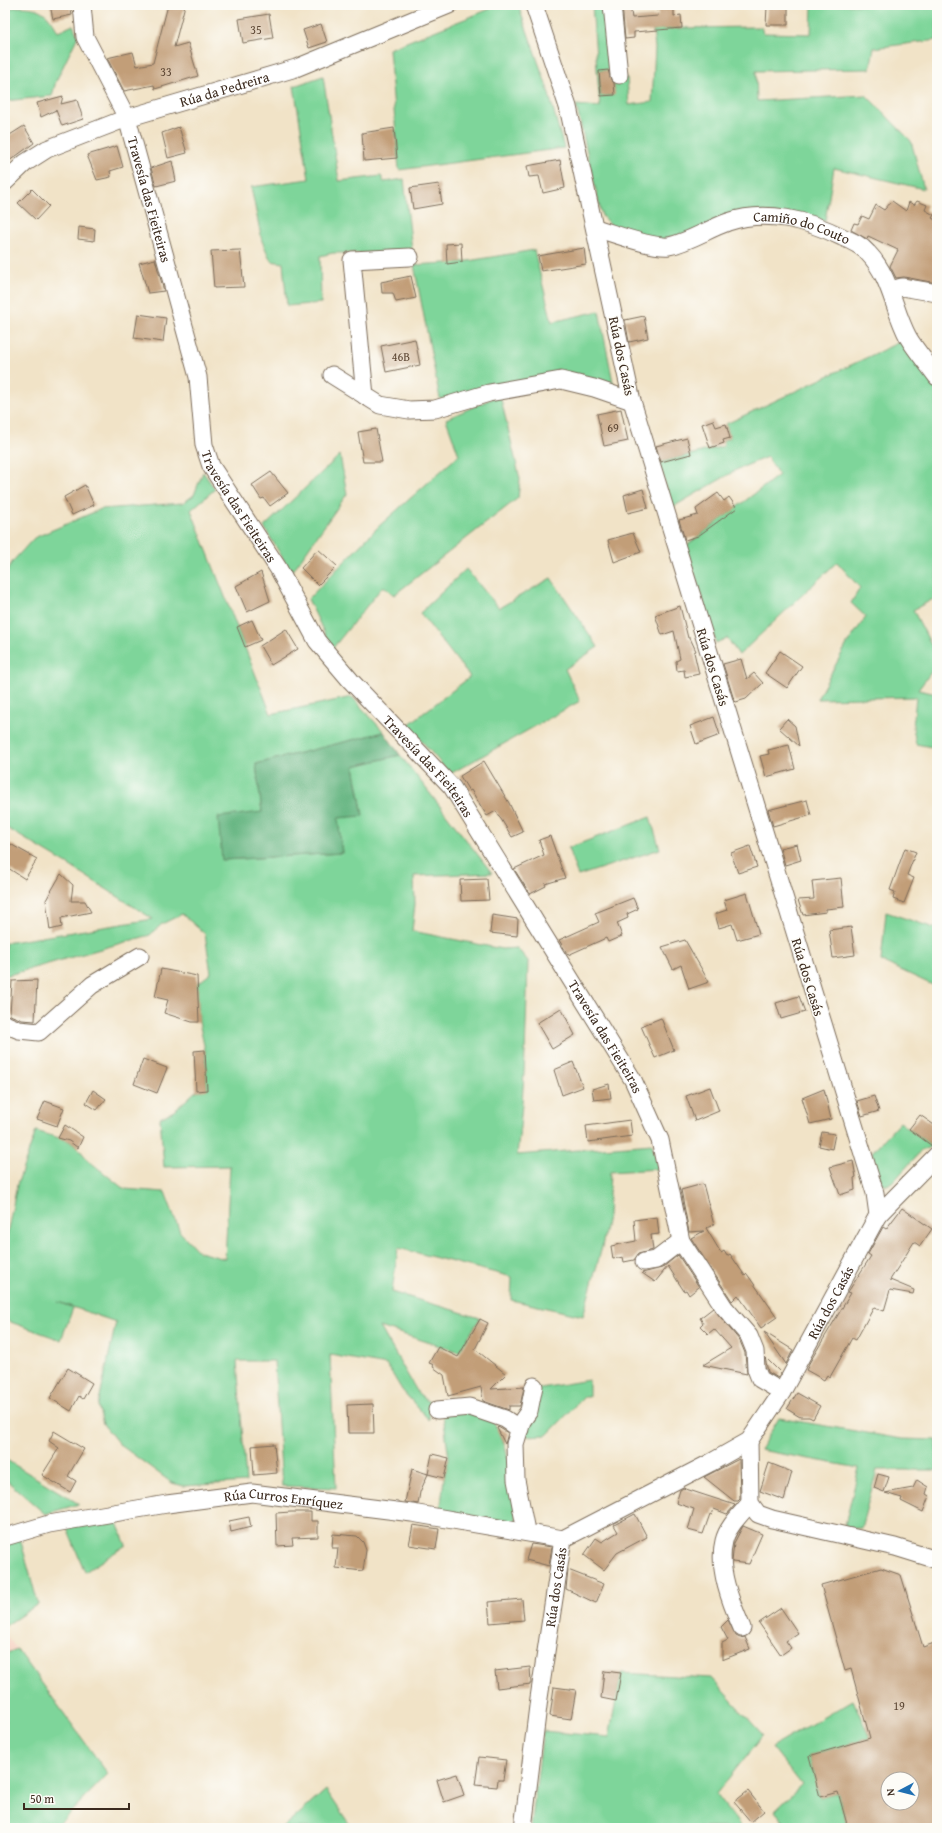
<svg xmlns="http://www.w3.org/2000/svg" width="942" height="1833" font-family="'Gentium Book Plus',serif">
	<style>
		.built { fill: #f6d2c3 }
		.green { fill: #7ed59a; stroke: #5c805c }
		.forest { fill: #66b682; stroke: #507050 }
		.building { fill: #c29e78; fill-rule: evenodd }
		.lines { fill: none; stroke-linecap: round; stroke-linejoin: round }
		.minor-casing { stroke: #7b6b59; stroke-width: 19 }
		.minor { stroke: #fff; stroke-width: 17 }
		.labels { text-anchor: middle; dominant-baseline: central; stroke-width: 3; stroke-linejoin: round; paint-order: stroke }
		.number-label { font-size: 12px; fill: #5d4734 }
		.street-label { font-size: 14px; fill: #3b2a1e; stroke: #fdfcf7 }
	</style>
	<rect width="100%" height="100%" fill="#fdfcf7"/>
	<filter id="ink" filterUnits="userSpaceOnUse"><feTurbulence type="fractalNoise" baseFrequency=".025" numOctaves="2"/><feDisplacementMap in="SourceGraphic" scale="8" xChannelSelector="R" yChannelSelector="G"/><feConvolveMatrix kernelMatrix="1 2 1 2 8 2 1 2 1" color-interpolation-filters="sRGB"/></filter>
	<filter id="wash" filterUnits="userSpaceOnUse"><feTurbulence type="fractalNoise" baseFrequency=".012" numOctaves="4" result="noise"/><feDisplacementMap in="SourceGraphic" scale="16" xChannelSelector="R" yChannelSelector="G"/><feGaussianBlur stdDeviation="0.9" result="paint"/><feColorMatrix in="noise" values="0 0 0 0 0 0 0 0 0 0 0 0 0 0 0 0 0 1.4 0 .05"/><feComposite in="paint" operator="in"/></filter>
	<g filter="url(#wash)">
		<rect width="100%" height="100%" fill="#f1e3c7"/>
		<!-- built -->
		<path class="built" d="M5,1634L17,1649L5,1654Z"/>
		<!-- green -->
		<path class="green" d="M500,5H518L547,87L564,148L399,170L389,49Z
			M592,5H608L613,70L599,71L601,96L614,95V79L627,78L629,105L652,102L655,48L653,30L682,28L756,27H761L763,33L811,34L812,5H937V40L874,48L870,69L756,71L757,101L866,95L911,141L924,189L834,168L825,221L763,212L656,241L613,228L602,216L576,105L600,107Z
			M17,7C39,6 48,12 58,32L73,25L78,36L56,81L52,96L5,101V9Z
			M323,76L339,181L381,176L384,182L404,179L412,250L378,253H333L320,256L321,303L287,306L283,263L271,261L262,241L251,187L309,179L294,86Z
			M534,250L552,322L599,311L614,387L560,376L440,399L414,265L462,262Z
			M904,340L937,386V597L913,610L937,656V664L918,690L937,694V748L916,744L913,727L916,697L817,699L847,644L866,617L851,603L860,588L837,562L739,655L727,638L716,643L686,546L779,475L767,457L738,469L673,507L658,463L724,446L723,440L730,438L726,424Z
			M500,395L520,479L518,498L394,595L383,586L332,649L308,599L378,527L459,455L446,419Z
			M340,455L347,494L294,569L290,570L264,527Z
			M203,472L215,489L191,510L271,714L352,697L384,732L256,764L262,812L223,860L342,853L338,818L363,815L354,766L400,755L492,873L414,876L415,904L412,931L502,949L517,948L528,961C526,1026 525,1090 517,1155L652,1144L659,1169L610,1172L608,1216L602,1247L583,1316L511,1300L512,1277L398,1248L392,1292L480,1318L459,1352L380,1327L418,1393L430,1403L429,1420L402,1390L387,1365L330,1355L336,1488L282,1486L274,1361H237L246,1482L184,1486L172,1483L119,1444L103,1424L98,1406L116,1322L58,1302L73,1308L61,1340L5,1320V1245L17,1185L36,1131L69,1141L78,1148L89,1161L124,1189L165,1192L180,1232L199,1252L225,1259L230,1166L164,1167L160,1118L174,1111L196,1091L207,1089L205,1050L199,1022L197,984L211,973L205,934L182,914L162,924L150,935L5,976V943L153,919L67,864L5,827V574L13,561L34,538L101,509L183,503L194,495Z
			M466,569L499,608L551,578L598,647L565,669L580,701L450,774L408,725L470,677L420,613Z
			M650,817L660,849L578,876L568,848Z
			M886,912L937,929V987L881,961Z
			M900,1122L932,1146L921,1151L892,1183L886,1185L880,1182L872,1152Z
			M589,1380V1397H584L547,1435L524,1436L535,1389Z
			M467,1411C473,1413 485,1415 490,1419C511,1438 513,1496 517,1524L440,1513L444,1478L449,1458L443,1415Z
			M779,1418L902,1439L937,1440V1470H877L861,1528L844,1529L859,1468L760,1450Z
			M5,1459L79,1504L45,1514L5,1479Z
			M115,1518L126,1545L85,1572L66,1526Z
			M20,1538L38,1604L5,1626V1543Z
			M17,1649L108,1774L55,1828H5V1654Z
			M621,1673L711,1678L763,1735L716,1794L742,1828H531L543,1731L609,1737Z
			M853,1700L870,1738L809,1756L820,1797L838,1792L848,1828H789L775,1811L802,1785L772,1747Z
			M326,1790L352,1828H283Z"/>
		<!-- forest -->
		<path class="forest" d="M384,732L400,755L354,766L363,816L338,818L342,853L222,860L218,817L262,812L256,764Z"/>
		<g id="blocks">
			<!-- building -->
			<path class="building" d="M50,5H70L72,15L53,19Z
				M168,5H185L174,47L188,43L198,76L155,89L154,85L124,91L107,58L133,52L137,66L153,63Z
				M622,5H630L632,18L658,16L657,9L674,7V16L681,15L682,28L634,32V38L625,39Z
				M767,7H788V25H766Z
				M269,14L273,38L243,43L239,19Z
				M321,24L327,42L309,48L303,30Z
				M608,70L611,80L614,83L615,95L601,96L599,71Z
				M63,96L61,104L77,100L83,119L62,126L56,110L41,117L37,103Z
				M24,126L34,143L5,164V138Z
				M179,127L187,153L168,158L162,133Z
				M394,128L397,158L364,161L362,133Z
				M117,146L123,167L110,171L111,177L97,180L87,155Z
				M560,160L565,188L543,193L539,176L529,177L527,166Z
				M172,161L176,181L156,186L151,168Z
				M439,184L442,204L413,209L410,188Z
				M32,189L49,206L36,220L18,203Z
				M892,201L906,211L909,202L914,205L917,201L927,205L925,210L934,215L932,218L937,221L936,283L904,277L896,278L890,266L898,250L868,236L867,239L851,230L854,223L858,224L862,216L869,219L876,205L884,210Z
				M79,227L95,229L94,241L78,239Z
				M461,243L462,262L447,264L446,244Z
				M584,248L586,264L541,271L538,256Z
				M240,250L244,287L214,288L211,251Z
				M155,259L164,291L148,293L139,263Z
				M411,276L416,298L396,302L393,293H382L381,282Z
				M138,314L166,318L163,342L134,338Z
				M644,316L648,338L629,342L625,320Z
				M415,339L420,365L386,372L381,346Z
				M621,409L628,441L604,446L597,414Z
				M713,420L716,427L726,424L730,438L723,440L724,443L710,448L702,424Z
				M376,429L382,462H363L358,432Z
				M687,438L691,454L661,462L656,446Z
				M271,472L288,493L270,506L264,498L261,499L252,485Z
				M85,485L94,505L72,515L64,497Z
				M643,489L648,508L628,513L624,495Z
				M718,493L724,501L729,497L737,508L698,536L685,540L679,520L698,515L696,509Z
				M633,533L641,552L614,562L608,540Z
				M318,549L337,566L318,585L301,568Z
				M261,572L270,601L247,612L236,586Z
				M680,606L688,638H690L696,651L694,652L699,674L685,677L684,670L677,671L676,661L680,659L674,631L662,635L655,615Z
				M252,620L261,640L245,647L237,627Z
				M286,629L298,649L271,665L260,646Z
				M780,651L802,666L787,688L765,673Z
				M741,659L747,679L754,673L763,683L746,699L736,702L734,700L723,664Z
				M714,717L720,735L696,744L690,726Z
				M787,719L795,726L799,746L779,728Z
				M789,745L795,769L766,777L760,756L769,754L768,750Z
				M484,761L509,803L523,832L512,837L496,811L487,816L471,790L469,791L460,776Z
				M807,800L811,815L773,826L768,810Z
				M550,836L565,878L545,884L546,886L530,894L514,869L544,855L539,840Z
				M5,841L37,859L25,879L5,866Z
				M797,844L801,860L785,865L780,848Z
				M750,846L757,867L738,873L731,853Z
				M905,848L916,852L907,875L914,878L904,903L893,899L895,892L890,890Z
				M61,874L73,885L71,901H85L91,912L61,918L62,927L50,930L46,900Z
				M841,878L844,907L826,909V912L803,915L798,900L814,899L812,881Z
				M487,879L489,900L461,901L460,880Z
				M747,893L759,934L737,940L732,924L719,928L715,914L727,910L724,900Z
				M633,898L638,909L627,914L628,918L617,923L622,936L608,942L606,938L568,955L559,940L599,922L595,913Z
				M492,915L518,919L517,936L490,933Z
				M851,927L855,955L833,958L829,930Z
				M685,940L709,982L689,989L681,965L673,969L662,947Z
				M161,969L197,976L199,1022H192L164,1013L168,1000L155,997Z
				M37,980L35,1021L22,1020L10,1015L12,981Z
				M799,996L805,1012L781,1019L776,1003Z
				M561,1008L575,1035L552,1049L537,1023Z
				M661,1018L674,1050L655,1058L641,1026Z
				M205,1050L207,1090L196,1091L194,1051Z
				M143,1059L167,1068L157,1093L134,1084Z
				M573,1062L583,1087L562,1095L554,1070Z
				M609,1084L611,1098L594,1100L592,1089Z
				M710,1087L719,1111L695,1121L686,1096Z
				M824,1089L831,1119L810,1124L802,1098Z
				M93,1090L106,1099L97,1110L86,1103Z
				M874,1096L879,1111L862,1116L857,1101Z
				M45,1101L64,1108L57,1126L37,1119Z
				M920,1115L937,1127V1138L932,1146L909,1129Z
				M630,1120L632,1136L588,1142L586,1126Z
				M65,1125L83,1137L78,1148L69,1141L58,1138Z
				M822,1132L835,1134L832,1149L819,1146Z
				M853,1161L856,1177L854,1178L855,1190L840,1195L830,1167Z
				M703,1184L714,1225L706,1228L721,1253L724,1251L727,1256L730,1254L745,1276L747,1274L777,1317L761,1328L738,1295L732,1301L691,1238L704,1231L689,1232L681,1190Z
				M902,1208L932,1229L920,1246L914,1242L890,1280L914,1290L913,1294L890,1290L884,1311L874,1307L856,1340L852,1338L830,1377L827,1375L824,1380L806,1370L809,1365H808L851,1293L848,1292L871,1256L868,1254L883,1227L886,1229Z
				M657,1217L659,1234L651,1235L653,1250L638,1254L634,1260L624,1262L623,1257L613,1259L611,1246L636,1241L634,1220Z
				M678,1255L699,1287L689,1295L686,1290L684,1291L668,1266L655,1282L642,1273L662,1268Z
				M713,1308L740,1341L745,1353L747,1374L703,1365L731,1348L714,1329L708,1334L700,1326L703,1323L700,1318Z
				M480,1319L488,1323L475,1349L506,1374L491,1389L524,1387L520,1406H509V1410L483,1401L481,1387L448,1396L444,1375L433,1367L434,1365L429,1363L438,1347L458,1357Z
				M764,1332L793,1350L786,1364Z
				M765,1357L781,1373L778,1378L768,1372Z
				M68,1368L92,1383L83,1399L79,1396L71,1411L50,1398Z
				M797,1393L820,1406L813,1419L809,1417H800L787,1409Z
				M373,1404L374,1433H348L347,1405Z
				M498,1427L508,1433L505,1444L497,1428Z
				M54,1431L84,1449L68,1476L76,1481L70,1492L42,1475L59,1448L49,1441Z
				M274,1444L277,1473L254,1475L252,1446Z
				M432,1454L449,1458L444,1478L428,1474Z
				M739,1459L740,1499L738,1501H734L704,1477Z
				M769,1463L792,1472L784,1500L760,1491Z
				M412,1469L428,1474L420,1492L418,1504L405,1502Z
				M878,1474L889,1477L884,1492L874,1488Z
				M917,1480L928,1487L926,1494L929,1496L923,1512L901,1501L902,1498L885,1493L913,1488Z
				M683,1488L701,1494L735,1505L727,1514L714,1509L712,1515L710,1514L703,1534L688,1530L694,1509L676,1503L680,1490Z
				M291,1512H311V1521H318V1537L292,1538L293,1545L277,1546L276,1513Z
				M635,1514L647,1537L617,1553L604,1570L584,1555L596,1538L602,1542L618,1532L614,1525Z
				M249,1517L251,1527L231,1532L229,1521Z
				M413,1525L439,1529L436,1549L409,1545Z
				M743,1526L762,1534L749,1564L732,1562L734,1543Z
				M333,1534L357,1536L363,1542L366,1550L363,1571L336,1568L338,1548H332Z
				M531,1544L552,1547L549,1566L526,1560Z
				M881,1568L901,1575L923,1647L937,1642V1828H848L838,1792L820,1797L809,1756L870,1738L851,1669L845,1671L821,1585ZM888,1779H912V1803H888Z
				M568,1570L604,1584L596,1603L566,1589Z
				M522,1599L524,1620L490,1623L488,1602Z
				M781,1608L798,1633L786,1641L791,1648L781,1655L759,1623Z
				M728,1620L736,1636L740,1638L745,1637L750,1649L722,1660V1643L728,1640L721,1627Z
				M530,1667L531,1684L497,1688L495,1671Z
				M604,1671L621,1673L616,1701L601,1698Z
				M554,1687L576,1690L571,1719L550,1716Z
				M479,1757L506,1760L503,1780H498L497,1787L475,1785Z
				M457,1774L464,1795L444,1802L437,1780Z
				M748,1791L764,1811L751,1822L734,1802Z"/>
		</g>
	</g>
	<g filter="url(#ink)">
		<use href="#blocks" fill-opacity="0" stroke="#7b6b59" stroke-width="1"/>
		<g class="lines">
			<defs>
				<g id="minor">
					<path id="s1" d="M82,5L85,37L127,118L198,377L204,445L211,466L278,568L317,641L351,681L452,787L633,1080L660,1140L681,1241L724,1307L749,1336L755,1351L756,1369L760,1379L782,1392"/>
					<path d="M612,5L619,75"/>
					<path id="s2" d="M5,182L25,163L47,149L127,118L296,68L449,5"/>
					<path id="s3" d="M595,228C613,233 651,248 669,246C689,242 708,229 728,222C766,209 808,220 842,237C852,241 861,245 868,253C891,277 893,309 908,337C916,351 928,364 937,377"/>
					<path d="M891,290L902,287L937,293"/>
					<path d="M332,375L380,405L409,410L435,409L489,393L561,380L594,388L632,401"/>
					<path d="M365,396L352,260L410,257"/>
					<path d="M5,1024L19,1030L39,1032L92,985L140,956"/>
					<path d="M878,1215L937,1155"/>
					<path d="M644,1262L656,1260L681,1241"/>
					<path d="M437,1410L470,1407L505,1419L520,1429"/>
					<path d="M749,1441L750,1503L758,1514L772,1519L895,1547L937,1560"/>
					<path d="M526,1531L516,1480L515,1444L522,1421L529,1411L534,1386"/>
					<path id="s4" d="M5,1537L49,1524L167,1504L252,1493L412,1513L563,1539"/>
					<path d="M742,1628C731,1603 717,1568 724,1541C727,1527 741,1514 750,1503"/>
					<path id="s5" d="M523,1828L539,1698L563,1539L710,1463L749,1441L782,1392L878,1215L875,1193L632,401L568,107L534,5"/>
				</g>
			</defs>
			<!-- minor casing -->
			<use href="#minor" class="minor-casing"/>
			<!-- minor -->
			<use href="#minor" class="minor"/>
		</g>
	</g>
	<g class="labels">
		<!-- number labels -->
		<g class="number-label">
			<text x="256" y="29">35</text>
			<text x="166" y="71">33</text>
			<text x="401" y="356">46B</text>
			<text x="613" y="427">69</text>
			<text x="899" y="1705">19</text>
		</g>
		<!-- street labels -->
		<g class="street-label">
			<text stroke="none"><textPath href="#s2" startOffset="241">Rúa da Pedreira</textPath></text>
			<text stroke="none"><textPath href="#s1" startOffset="208">Travesía das Fieiteiras</textPath></text>
			<text stroke="none"><textPath href="#s3" startOffset="216">Camiño do Couto</textPath></text>
			<text transform="translate(622 356) rotate(78)">Rúa dos Casás</text>
			<text stroke="none"><textPath href="#s1" startOffset="531">Travesía das Fieiteiras</textPath></text>
			<text transform="translate(713 667) rotate(73)">Rúa dos Casás</text>
			<text stroke="none"><textPath href="#s1" startOffset="855">Travesía das Fieiteiras</textPath></text>
			<text transform="translate(808 977) rotate(73)">Rúa dos Casás</text>
			<text stroke="none"><textPath href="#s1" startOffset="1179">Travesía das Fieiteiras</textPath></text>
			<text stroke="none"><textPath href="#s5" startOffset="663">Rúa dos Casás</textPath></text>
			<text stroke="none"><textPath href="#s4" startOffset="283">Rúa Curros Enríquez</textPath></text>
			<text stroke="none"><textPath href="#s5" startOffset="243">Rúa dos Casás</textPath></text>
		</g>
	</g>
	<!-- margin -->
	<rect width="942" height="1833" fill="none" stroke="#fdfcf7" stroke-width="20"/>
	<!-- north arrow -->
	<g transform="translate(900 1791) rotate(263)"><circle r="19" fill="#fdfcf7" stroke="#afa8a0"/>
	<path d="M0-3L7 15L0 10L-7 15Z" fill="#1f6fb2"/>
	<text y="-6" font-size="11" font-weight="bold" text-anchor="middle" fill="#3b2a1e">N</text>
	</g>
	<!-- scale -->
	<path d="M24 1803v6h105v-6" fill="none" stroke="#3b2a1e" stroke-width="2"/>
	<text x="30" y="1803" font-size="12" fill="#3b2a1e" stroke="#fdfcf7" stroke-width="3" paint-order="stroke">50 m</text>
</svg>
